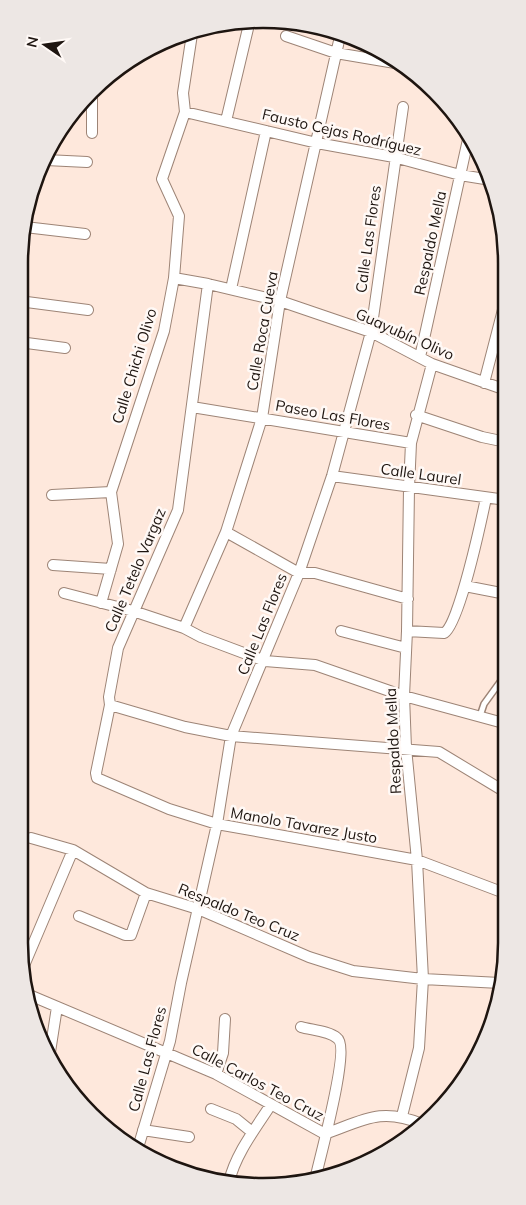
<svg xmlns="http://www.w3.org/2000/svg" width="526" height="1205" font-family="Mulish,sans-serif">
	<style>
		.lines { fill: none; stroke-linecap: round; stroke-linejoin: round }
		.service-casing { stroke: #9d8476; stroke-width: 8 }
		.minor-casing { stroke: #9d8476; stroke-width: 12 }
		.service { stroke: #fff; stroke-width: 5 }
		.minor { stroke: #fff; stroke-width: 10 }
		.labels { text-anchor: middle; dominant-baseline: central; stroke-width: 5; stroke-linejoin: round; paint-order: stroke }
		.street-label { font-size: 15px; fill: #1e1510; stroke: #fff9f6 }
		.rim { fill: none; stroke: #1e1510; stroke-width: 2.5 }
	</style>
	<rect width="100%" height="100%" fill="#fee8dc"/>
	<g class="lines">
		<defs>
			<path id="service" d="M480,716L484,704L500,682"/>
			<path id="minor" d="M286,36L336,53L401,64
				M185,112L317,143L394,157L460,175L491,180
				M226,121L250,20
				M92,133V92
				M46,160L87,162
				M25,227L85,234
				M174,278L208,284L280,301L371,332L432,364L506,390
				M208,284L178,510L118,648L109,697L110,705L96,773L97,778L169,809L217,824L417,860L507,894
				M231,289L266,131
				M19,301L88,310
				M19,342L65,348
				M420,357L469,135
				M484,383L505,302
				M192,407L411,443
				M416,415L482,437L506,442
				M332,476L506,500
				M52,495L111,492
				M226,532L299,573H315L408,599
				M53,565L111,569
				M465,586L506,594
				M64,593L133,611L184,628L201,637L265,661L315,665L404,696L507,724
				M101,603L118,544L111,492L164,331L174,278L179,216L162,179L185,112L183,93L192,34
				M184,628L226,532L262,418L280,301L341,32
				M341,631L406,648
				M407,631L444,633C458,629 482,517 486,498
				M110,705L185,727L231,736L439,752L507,793
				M31,838L73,850L146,893L198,909L309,957L353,971L423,979L500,983
				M79,916L125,935H131L146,893
				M23,968L73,850
				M27,994L216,1074L325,1134C364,1120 381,1107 422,1124
				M301,1027C311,1030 329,1031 337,1038C351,1047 319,1160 315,1180
				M50,1052L57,1007
				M216,1074L223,1053L225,1019
				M211,1109L236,1119L252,1132
				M402,1116L419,1048L423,979L417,860L406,748L404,696L407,631L409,488L411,443L432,364
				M143,1130L189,1137
				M137,1151L170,1041L181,983L217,824L231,736L299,573L332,476L371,332L403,107
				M229,1182C235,1155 255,1129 270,1106"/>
		</defs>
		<!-- service casing -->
		<use href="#service" class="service-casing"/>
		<!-- minor casing -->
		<use href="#minor" class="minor-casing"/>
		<!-- service -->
		<use href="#service" class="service"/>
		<!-- minor -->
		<use href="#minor" class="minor"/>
	</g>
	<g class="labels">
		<!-- street labels -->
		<g class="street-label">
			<text transform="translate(342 132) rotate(13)">Fausto Cejas Rodríguez</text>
			<text transform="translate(368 239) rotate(-82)">Calle Las Flores</text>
			<text transform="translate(430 243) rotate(-78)">Respaldo Mella</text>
			<text transform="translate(262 331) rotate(-80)">Calle Roca Cueva</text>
			<text transform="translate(405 334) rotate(24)">Guayubín Olivo</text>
			<text transform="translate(134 366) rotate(-73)">Calle Chichi Olivo</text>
			<text transform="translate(333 415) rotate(10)">Paseo Las Flores</text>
			<text transform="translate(421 474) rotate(8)">Calle Laurel</text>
			<text transform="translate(135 570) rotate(-67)">Calle Tetelo Vargaz</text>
			<text transform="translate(262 624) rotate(-68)">Calle Las Flores</text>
			<text transform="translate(393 741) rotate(-93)">Respaldo Mella</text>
			<text transform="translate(304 825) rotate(10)">Manolo Tavarez Justo</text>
			<text transform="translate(239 912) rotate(22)">Respaldo Teo Cruz</text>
			<text transform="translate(147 1059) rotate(-75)">Calle Las Flores</text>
			<text transform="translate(258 1082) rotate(28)">Calle Carlos Teo Cruz</text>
		</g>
	</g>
	<!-- crop -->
	<path d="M0 0H526V1205H0ZM263 28H263A235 235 0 0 1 498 263V943A235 235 0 0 1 263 1178H263A235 235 0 0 1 28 943V263A235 235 0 0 1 263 28Z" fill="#ede7e4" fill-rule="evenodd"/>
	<path class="rim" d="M263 28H263A235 235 0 0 1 498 263V943A235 235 0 0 1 263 1178H263A235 235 0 0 1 28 943V263A235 235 0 0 1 263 28Z"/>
	<!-- north arrow -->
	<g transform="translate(45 45) rotate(283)" stroke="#fff9f6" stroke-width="4" paint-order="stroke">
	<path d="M0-4L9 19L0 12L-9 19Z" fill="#1e1510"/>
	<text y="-8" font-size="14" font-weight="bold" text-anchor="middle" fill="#1e1510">N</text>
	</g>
</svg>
